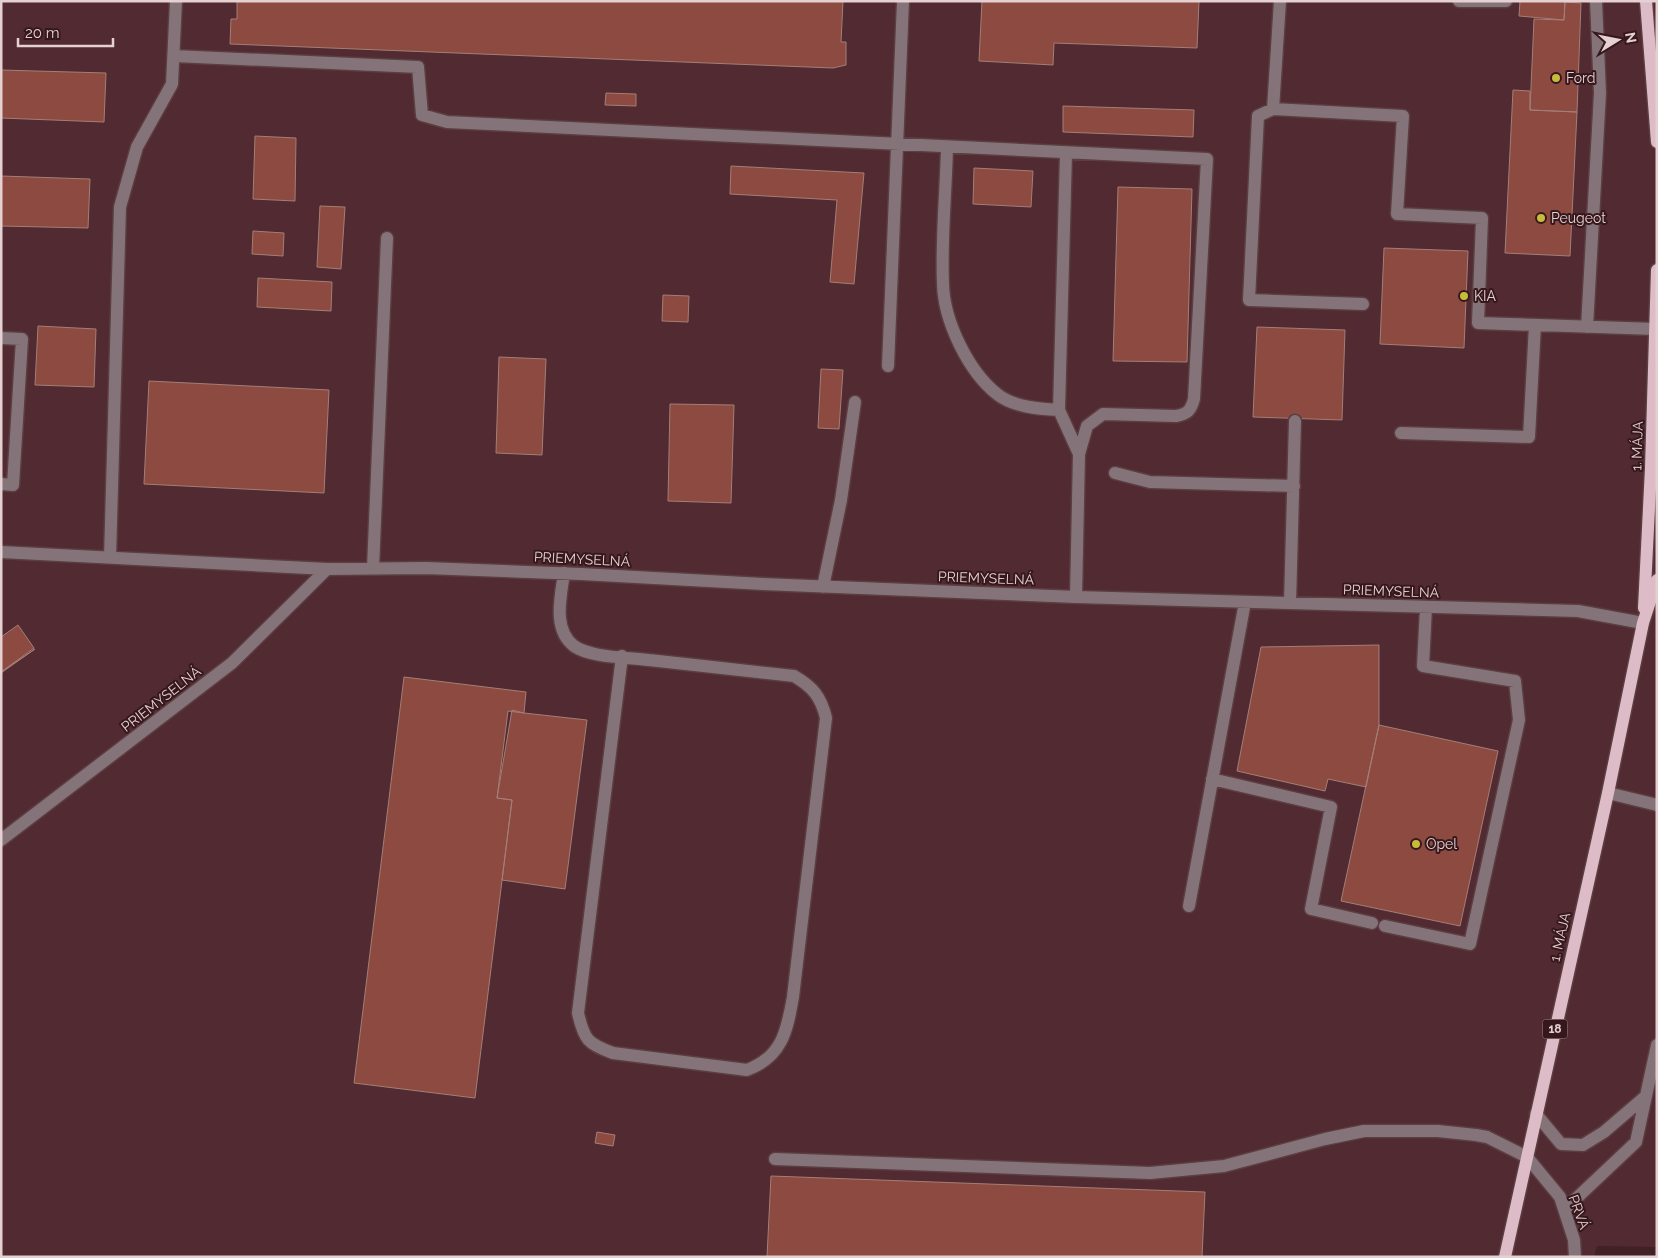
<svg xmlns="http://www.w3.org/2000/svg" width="1658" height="1258" font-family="Raleway,sans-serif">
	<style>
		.built { fill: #512b31 }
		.building { fill: #8c4a40; stroke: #a47e77 }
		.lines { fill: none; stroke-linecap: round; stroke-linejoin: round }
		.minor-casing { stroke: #5b3d42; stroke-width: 15 }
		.major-casing { stroke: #5b3d42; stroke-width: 15 }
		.minor { stroke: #84747a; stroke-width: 12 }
		.major { stroke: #ddbcc8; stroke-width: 12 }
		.poi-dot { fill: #c7bb3b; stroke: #36181c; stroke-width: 2 }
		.labels { text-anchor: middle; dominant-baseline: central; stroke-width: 4; stroke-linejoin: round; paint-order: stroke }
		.shield { fill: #36181c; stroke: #b0999b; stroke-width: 1 }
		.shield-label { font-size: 12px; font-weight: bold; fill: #e5d0d2 }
		.poi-label { font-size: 14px; fill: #e5d0d2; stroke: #36181c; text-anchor: start }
		.street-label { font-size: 14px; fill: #e5d0d2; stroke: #36181c }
	</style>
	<rect width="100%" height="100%" fill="#412126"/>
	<!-- built -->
	<path class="built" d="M1,1H1657V1247L1597,1246L1594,1257H1Z"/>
	<!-- building -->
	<path class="building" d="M237,1H843L841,42H846V65L833,68L230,44L231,19H237Z
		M982,1H1199L1197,48L1054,43L1053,65L979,61Z
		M1520,1H1565L1564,20L1519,16Z
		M1565,2L1581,3L1577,112L1530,110L1534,19L1564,20Z
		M1,70L106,73L104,122L1,118Z
		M1513,90L1530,91V110L1577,112L1570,256L1505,253Z
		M606,93L636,94V106L605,105Z
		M1063,106L1194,110L1193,137L1063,132Z
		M255,136L296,138L295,201L253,199Z
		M731,166L864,173L854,284L830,282L837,200L730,194Z
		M974,168L1033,171L1031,207L973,204Z
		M1,176L90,179L88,228L1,226Z
		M1118,187L1192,189L1187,362L1113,361Z
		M320,206L345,207L341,269L317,267Z
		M253,231L284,233L283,256L252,254Z
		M1384,248L1468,251L1464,348L1380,344Z
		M258,278L332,282L331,311L257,307Z
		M663,295L689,296L688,322L662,321Z
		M38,326L96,329L94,387L35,385Z
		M1257,327L1345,330L1342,420L1253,417Z
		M499,357L546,359L542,455L496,453Z
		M821,369L843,370L839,429L818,428Z
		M149,381L329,390L324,493L144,484Z
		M670,404L734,405L731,503L668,501Z
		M18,625L34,648L1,672V637Z
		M1379,645V725L1366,787L1328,779L1325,791L1237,771L1261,647Z
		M35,649L1,673V672Z
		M404,677L526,692L524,713L508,711L497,798L512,800L475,1098L354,1083Z
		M512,710L524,713L587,720L565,889L502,880L512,800L497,798Z
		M1379,725L1498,751L1460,926L1341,901Z
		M597,1132L615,1135L613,1146L595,1143Z
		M771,1176L1205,1192L1202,1257H767Z"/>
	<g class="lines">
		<defs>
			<path id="minor" d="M1280,1L1273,109L1403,116L1397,214L1482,218L1478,323L1655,329
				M1459,1H1506
				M174,56L418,67L422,115L447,122L1207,159L1194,399C1191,410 1188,414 1176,416L1103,414L1087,426L1079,454
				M1273,109L1258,116L1249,300L1363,304
				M947,147C946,192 941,239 943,284C944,321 968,371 997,394C1013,407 1039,409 1059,410
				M1066,153L1059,410L1079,454L1076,597
				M1587,327L1600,93L1596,1
				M1,338L22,339L13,485L1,484
				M888,366L903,1
				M1401,433L1529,437L1535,325
				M1115,473L1150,482L1294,486
				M1,552L327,569L426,568L581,574L763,584L1076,597L1578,611L1643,623
				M110,558L120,207L137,147L172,84L176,1
				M373,568L387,238
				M564,573C561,596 552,629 574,646C591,658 628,657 649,660C697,665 746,671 794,676C813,687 821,697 826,718L793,997C787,1031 782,1057 747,1070L613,1053C588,1044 584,1040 578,1013L622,656
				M823,587L841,500L855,402
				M1290,603L1295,421
				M1212,779L1331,807L1311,909L1372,923
				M1608,793L1657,805
				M1,840L232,663L327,569
				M1189,906L1245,602
				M1385,926L1470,944L1519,720L1515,681L1423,666L1426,607
				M1536,1114L1561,1144L1583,1145L1604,1132L1646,1096
				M775,1159L1150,1173L1224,1166L1325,1139L1364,1131H1438L1476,1135L1487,1137L1527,1157L1560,1197L1574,1240L1575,1257
				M1565,1209L1636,1142L1657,1045"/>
			<path id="major" d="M1646,1L1657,142
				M1644,608L1651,468L1657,270
				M1505,1257L1608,793L1643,623L1657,580"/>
		</defs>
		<!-- minor casing -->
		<use href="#minor" class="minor-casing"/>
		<!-- major casing -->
		<use href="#major" class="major-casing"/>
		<!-- minor -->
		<use href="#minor" class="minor"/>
		<!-- major -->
		<use href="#major" class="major"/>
	</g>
	<!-- markers -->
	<g class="poi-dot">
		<circle cx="1556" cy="78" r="5"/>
		<circle cx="1541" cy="218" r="5"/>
		<circle cx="1464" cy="296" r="5"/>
		<circle cx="1416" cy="844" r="5"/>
	</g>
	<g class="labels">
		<!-- shield labels -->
		<rect class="shield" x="1542.5" y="1019.5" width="25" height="19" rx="4"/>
		<g class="shield-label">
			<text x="1555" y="1029">18</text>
		</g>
		<!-- poi labels -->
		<g class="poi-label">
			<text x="1566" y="78">Ford</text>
			<text x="1551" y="218">Peugeot</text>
			<text x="1474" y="296">KIA</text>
			<text x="1426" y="844">Opel</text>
		</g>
		<!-- street labels -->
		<g class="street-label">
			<text transform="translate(1637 446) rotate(-88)">1. MÁJA</text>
			<text transform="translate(582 559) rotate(3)">PRIEMYSELNÁ</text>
			<text transform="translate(986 578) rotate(2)">PRIEMYSELNÁ</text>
			<text transform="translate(1391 591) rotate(2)">PRIEMYSELNÁ</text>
			<text transform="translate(161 699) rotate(-38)">PRIEMYSELNÁ</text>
			<text transform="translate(1560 937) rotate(-77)">1. MÁJA</text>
			<text transform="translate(1579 1212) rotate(70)">PRVÁ</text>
		</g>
	</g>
	<!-- border -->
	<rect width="1658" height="1258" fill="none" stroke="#e5d0d2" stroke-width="5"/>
	<!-- north arrow -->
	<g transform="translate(1618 40) rotate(80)" stroke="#36181c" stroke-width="4" paint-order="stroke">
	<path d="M0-4L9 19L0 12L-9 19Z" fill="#e5d0d2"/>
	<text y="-8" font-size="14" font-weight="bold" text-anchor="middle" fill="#e5d0d2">N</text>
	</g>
	<!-- scale -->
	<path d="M18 38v8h95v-8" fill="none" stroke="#e5d0d2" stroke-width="2.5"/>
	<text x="25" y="38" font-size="15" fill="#e5d0d2" stroke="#36181c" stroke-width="4" paint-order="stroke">20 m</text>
</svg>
